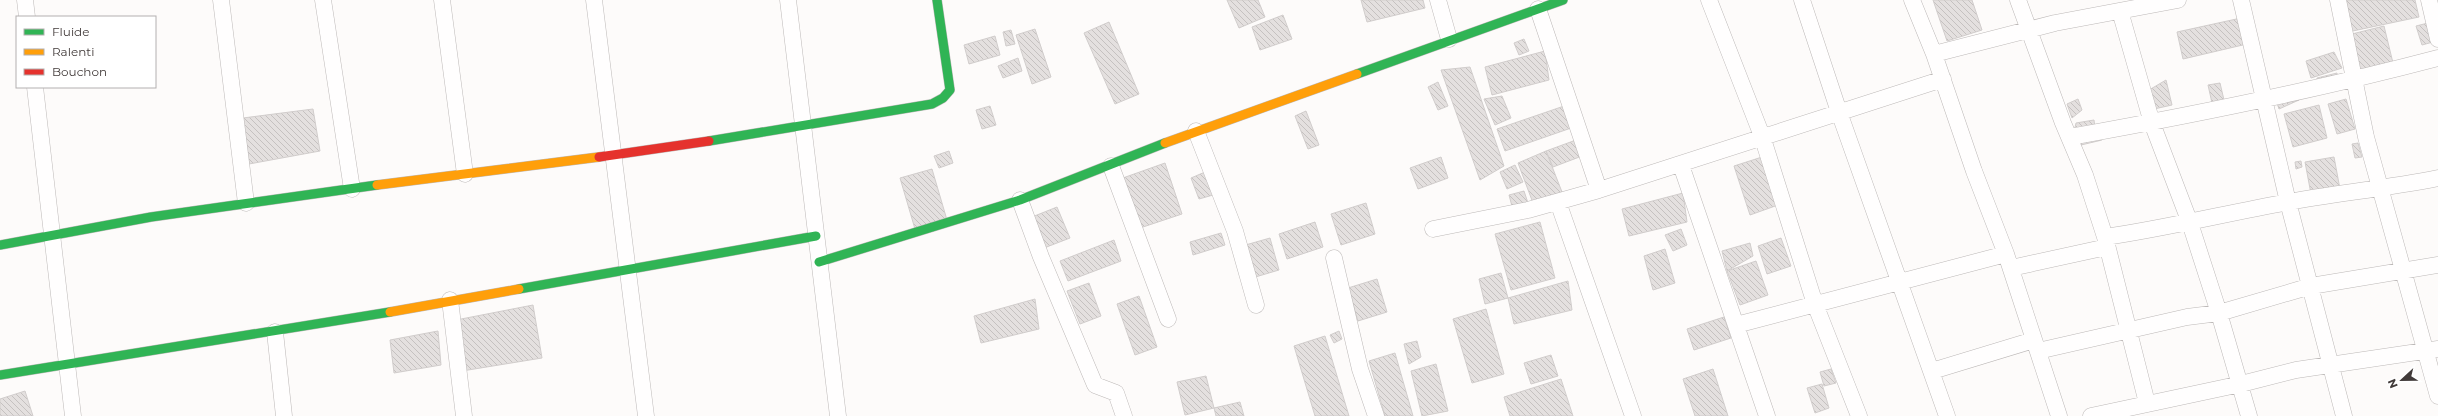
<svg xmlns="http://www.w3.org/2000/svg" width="2438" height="416" font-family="Montserrat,sans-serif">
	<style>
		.building { fill: url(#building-back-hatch); stroke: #d1cdcc }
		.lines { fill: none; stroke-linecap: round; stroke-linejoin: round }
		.street-casing { stroke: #bdb9b8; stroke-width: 17 }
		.fast-casing { stroke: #bdb9b8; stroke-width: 10 }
		.slow-casing { stroke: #bdb9b8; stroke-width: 10 }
		.jam-casing { stroke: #bdb9b8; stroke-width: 10 }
		.street { stroke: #fffefe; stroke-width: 16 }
		.fast { stroke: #30b455; stroke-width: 9 }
		.slow { stroke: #ff9f0a; stroke-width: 9 }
		.jam { stroke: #e5322d; stroke-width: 9 }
	</style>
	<defs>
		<pattern id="building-back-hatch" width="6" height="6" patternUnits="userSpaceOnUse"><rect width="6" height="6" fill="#e4e0df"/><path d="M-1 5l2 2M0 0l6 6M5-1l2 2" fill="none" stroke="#c5c1c0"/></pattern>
	</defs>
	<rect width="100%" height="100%" fill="#fdfbfa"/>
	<!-- building -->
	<path class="building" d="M1227,0H1258L1265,17L1239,28Z
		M1361,0H1423L1425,8L1367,22Z
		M1933,0H1972L1982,30L1947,41Z
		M2341,0H2415L2419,17L2348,32Z
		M1283,15L1292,39L1260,50L1252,27Z
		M2241,18L2247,44L2183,59L2177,32Z
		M1109,22L1139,94L1115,104L1084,33Z
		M2428,23L2433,42L2422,45L2416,26Z
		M2384,26L2393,63L2360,70L2348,35Z
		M1035,29L1051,77L1032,84L1016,35Z
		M1011,30L1015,44L1006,46L1003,32Z
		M995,36L1000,55L969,64L964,45Z
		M1524,39L1529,51L1519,55L1514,43Z
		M1545,51L1549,80L1492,95L1485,67Z
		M2334,52L2342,68L2311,78L2306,61Z
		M1018,58L1022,71L1003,78L998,66Z
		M1470,67L1504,166L1480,180L1441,70Z
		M2337,73L2338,78L2316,85L2317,78Z
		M2166,80L2172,105L2154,109L2149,90Z
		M1438,82L1448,106L1438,110L1428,87Z
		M2220,83L2224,100L2212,103L2208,85Z
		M1502,96L1511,118L1495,125L1484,99Z
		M2078,99L2082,110L2072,118L2067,104Z
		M2346,99L2355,129L2337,134L2328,104Z
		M2276,100H2299L2279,109Z
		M1567,105L1574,127L1505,151L1497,129Z
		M2319,105L2327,138L2293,147L2284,114Z
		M990,106L996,125L982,129L976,110Z
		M313,109L320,151L249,164L243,118Z
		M1306,111L1319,145L1308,149L1295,116Z
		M2094,120L2095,128L2074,132L2076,123Z
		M2100,135L2102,140L2081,145L2079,140Z
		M1576,140L1582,156L1553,167L1546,151Z
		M2358,143L2362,157L2355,158L2352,144Z
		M949,151L953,163L939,168L934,156Z
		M1546,151L1562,192L1533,203L1518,163Z
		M1441,157L1448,178L1418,189L1410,168Z
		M1762,157L1778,205L1750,215L1734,166Z
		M2334,157L2340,189L2311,194L2305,162Z
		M2301,161L2302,167L2296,169L2295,162Z
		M1165,163L1182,214L1137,229L1120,179Z
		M1515,165L1523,182L1507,189L1500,172Z
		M932,169L947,220L915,229L900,178Z
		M1205,172L1213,195L1199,199L1191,178Z
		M1524,191L1529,206L1513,210L1509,195Z
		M1683,193L1687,222L1629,236L1622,209Z
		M1366,203L1375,234L1341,245L1331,214Z
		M1057,207L1070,238L1044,248L1032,217Z
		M1315,222L1323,247L1287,259L1279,234Z
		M1540,222L1555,278L1511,290L1495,234Z
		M1681,229L1687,245L1673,251L1665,235Z
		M1221,233L1225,245L1193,255L1190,242Z
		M1270,238L1279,270L1252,278L1242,246Z
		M1781,238L1791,266L1767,274L1758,246Z
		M1114,240L1121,261L1068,281L1060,261Z
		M1750,243L1753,256L1727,271L1722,251Z
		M1665,249L1675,283L1653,290L1644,256Z
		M1756,261L1768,295L1740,305L1727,271Z
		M1501,273L1508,298L1485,304L1479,279Z
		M1377,279L1387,312L1358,321L1348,288Z
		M1568,281L1572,310L1514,324L1508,298Z
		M1089,283L1101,316L1080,324L1067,291Z
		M1139,296L1157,347L1135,355L1117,304Z
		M1035,299L1039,329L981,343L974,316Z
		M533,305L542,358L462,371L456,320Z
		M1486,309L1504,374L1472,383L1453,319Z
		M1724,317L1731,338L1694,350L1687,329Z
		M438,331L441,365L394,373L390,340Z
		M1339,331L1342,339L1334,343L1330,335Z
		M1325,336L1349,416H1315L1294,346Z
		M1417,341L1421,357L1409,364L1404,344Z
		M1395,353L1413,416H1385L1369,361Z
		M1551,355L1558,376L1531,384L1524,363Z
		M1436,364L1448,411L1422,416L1411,371Z
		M1713,369L1728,416H1695L1683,379Z
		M1831,369L1836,383L1824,386L1820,372Z
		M1206,376L1214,408L1185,415L1177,382Z
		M1561,379L1573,416H1510L1504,397Z
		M1822,384L1829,408L1815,413L1807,388Z
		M25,391L33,416H0V399Z
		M1240,402L1244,416H1216L1214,408Z"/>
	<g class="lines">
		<defs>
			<path id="street" d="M25,0L27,17
				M221,0L246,203
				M323,0L352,189
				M442,0L465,174
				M594,0L646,416
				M788,0L838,416
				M1438,0L1449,39
				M1709,0L1762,136L1815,304L1859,416
				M1802,0L1839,112L1947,416
				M1912,0L1934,54L1974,171L2006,254L2059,416
				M2018,0L2063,123L2085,175L2105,237L2147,403
				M2241,0L2288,202L2344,416
				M2338,0L2366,137L2438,396
				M2429,0L2438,39
				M1538,9L1599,190
				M2120,11L2152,123L2190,223L2219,313L2249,416
				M1934,54L2055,23L2178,0
				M35,87L73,416
				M1196,131L1235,231L1256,305
				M2070,137C2193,115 2317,90 2438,58
				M1681,165L1767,416
				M1111,166L1168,319
				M1020,200L1041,257L1095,385L1116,393L1124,416
				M1558,202L1633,416
				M1433,229L1528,210L1599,190L1943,79
				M2105,237C2167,228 2227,213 2288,202C2338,193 2388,188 2438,178
				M1334,258L1360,369L1376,416
				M2011,268L2107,247
				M450,300L464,416
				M1736,325L2006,254
				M275,332L284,416
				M2038,351L2187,317L2219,313L2311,286L2438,265
				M1932,371L2034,340
				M2091,416L2241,384L2296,370L2438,349"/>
			<path id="fast" d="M1357,74L1563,0
				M709,141L932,104L943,98L950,90L937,0
				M0,245L151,217L377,185
				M819,262L1020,200L1165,143
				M519,289L816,236
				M0,375L390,312"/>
			<path id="slow" d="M1165,143L1357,74
				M377,185L599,157
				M390,312L519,289"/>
			<path id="jam" d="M599,157L709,141"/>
		</defs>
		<!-- street casing -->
		<use href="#street" class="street-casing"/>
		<!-- fast casing -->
		<use href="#fast" class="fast-casing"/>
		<!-- slow casing -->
		<use href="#slow" class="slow-casing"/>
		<!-- jam casing -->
		<use href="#jam" class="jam-casing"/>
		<!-- street -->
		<use href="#street" class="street"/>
		<!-- fast -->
		<use href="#fast" class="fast"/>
		<!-- slow -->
		<use href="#slow" class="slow"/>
		<!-- jam -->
		<use href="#jam" class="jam"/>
	</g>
	<!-- legend -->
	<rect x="16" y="16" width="140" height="72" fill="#ffffff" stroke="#b3b0b0"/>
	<rect x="24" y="29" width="20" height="6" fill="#30b455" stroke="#b3b0b0"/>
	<text x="52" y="36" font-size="12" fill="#413a39">Fluide</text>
	<rect x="24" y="49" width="20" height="6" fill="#ff9f0a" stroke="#b3b0b0"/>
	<text x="52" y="56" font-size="12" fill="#413a39">Ralenti</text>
	<rect x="24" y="69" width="20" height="6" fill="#e5322d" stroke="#b3b0b0"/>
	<text x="52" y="76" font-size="12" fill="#413a39">Bouchon</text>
	<!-- north arrow -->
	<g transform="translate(2402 380) rotate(248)" stroke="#ffffff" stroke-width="3" paint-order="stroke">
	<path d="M0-3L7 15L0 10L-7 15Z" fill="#413a39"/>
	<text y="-6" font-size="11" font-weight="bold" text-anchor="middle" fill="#413a39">N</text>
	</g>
</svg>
